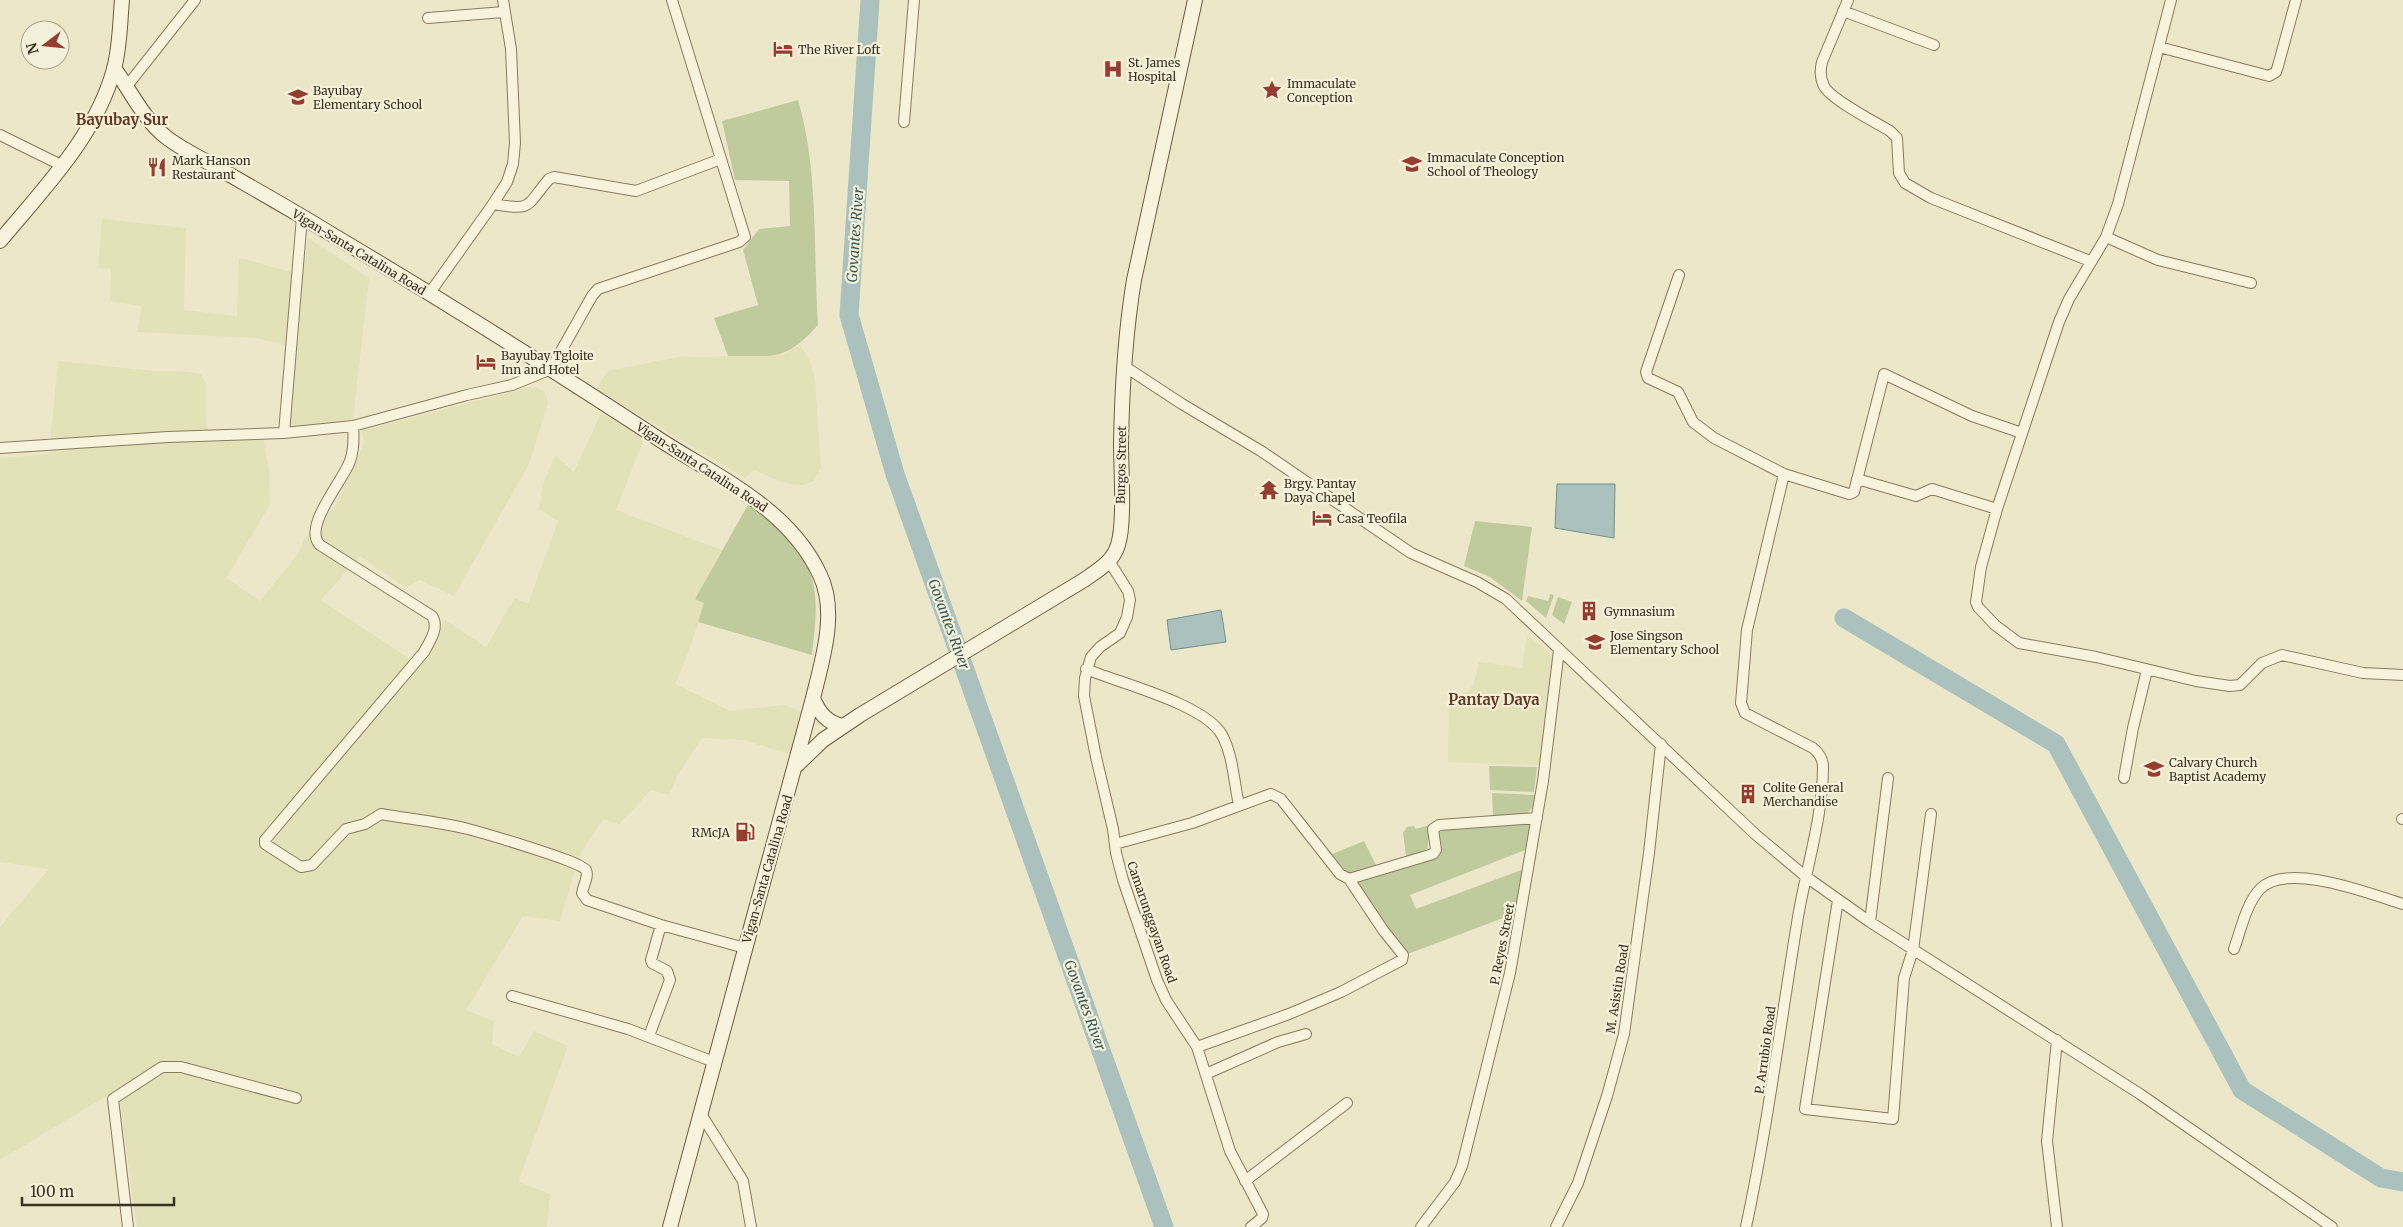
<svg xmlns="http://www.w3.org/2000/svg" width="2403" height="1227" font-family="Merriweather,serif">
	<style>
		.farmland { fill: #e2e1b7 }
		.green { fill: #c0cb9d }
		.water { fill: #aac1bd; stroke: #71908c }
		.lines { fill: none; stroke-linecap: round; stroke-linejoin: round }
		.river { stroke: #aac1bd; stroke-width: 19 }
		.street-casing { stroke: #897a5f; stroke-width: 12 }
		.secondary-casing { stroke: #6b5b42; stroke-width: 16 }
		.street { stroke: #f8f3dd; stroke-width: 10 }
		.secondary { stroke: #f8f3dd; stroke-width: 14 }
		.labels { text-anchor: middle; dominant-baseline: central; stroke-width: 4.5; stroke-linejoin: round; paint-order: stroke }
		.poi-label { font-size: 12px; fill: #3a3021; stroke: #f5f0d9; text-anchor: start }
		.street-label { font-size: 12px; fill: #3a3021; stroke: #f5f0d9 }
		.water-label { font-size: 14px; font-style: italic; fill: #325659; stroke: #f5f0d9 }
		.quarter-label { font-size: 15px; font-weight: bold; fill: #643923; stroke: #f5f0d9 }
	</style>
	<rect width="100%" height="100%" fill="#ede7c9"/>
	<!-- farmland -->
	<path class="farmland" d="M102,219L186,228L184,310L237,316L239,258L303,275L308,238L369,278L353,419L368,429L533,386L544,391L548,403L529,464L454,596L420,580L405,587L360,556L321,600L419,665L445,620L486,647L515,598L528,604L558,521L539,509L543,484L555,455L574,472L601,413L644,439L616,510L722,550L695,599L704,603L689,651L675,684L730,711L784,705L801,711L790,754L743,740L702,738L678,774L669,795L651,790L619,824L603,819L579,856L560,921L523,916L466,1010L494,1021L492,1044L519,1057L534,1031L568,1046L518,1182L550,1194L547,1227H137L118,1089L0,1160V927L49,869L0,862V458L49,454L58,361L154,371H181L201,374L206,385V421L211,442L263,438L269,471L270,504L226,578L260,601L298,554L304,540L335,506L364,444L362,432L348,420L289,427L295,348L258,338L137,332L142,306L110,301L111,269L98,268Z
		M800,345L810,361L815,380L821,468L814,481L804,485H794L779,481L754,470L745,478L596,389L608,371L679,357L783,355Z
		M1527,635L1549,651L1553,662L1542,765L1448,762L1449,695L1467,692L1474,684L1479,662L1522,668Z"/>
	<!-- green -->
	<path class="green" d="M798,100C819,172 813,250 818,325C784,363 775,355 728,356L714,318L758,305L743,250L759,229L790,226L789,181L735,180L722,121Z
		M749,503C763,510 771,519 781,530C822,572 818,600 812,655L698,622L704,603L695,599Z
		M1475,521L1532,527L1522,601L1490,577L1464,566Z
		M1550,594L1554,595L1546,618L1526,601L1528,596L1548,601Z
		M1558,597L1572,602L1564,624L1552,615Z
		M1489,766L1537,767L1534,792L1490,790Z
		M1492,793L1536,795L1535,804L1527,814L1493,816Z
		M1532,824L1528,849L1410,895L1416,909L1527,868L1519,912L1405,955L1373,909L1357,882L1441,854L1438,833L1447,828Z
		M1431,825L1427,849L1409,857L1406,855L1403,833L1407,827L1414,826L1415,829Z
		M1364,841L1376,865L1372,870L1349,875L1332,854Z"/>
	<!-- water -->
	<path class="water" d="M1557,484H1615L1614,538L1555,528Z
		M1221,610L1226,642L1171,650L1167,620Z"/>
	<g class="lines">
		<!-- river -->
		<path class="river" d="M870,0L849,315L895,474L1164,1227
			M1844,618L2056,744L2242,1090L2381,1178L2403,1182"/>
		<defs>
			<path id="street" d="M1848,0L1822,62C1820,70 1820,78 1824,86C1830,99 1875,122 1890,131L1897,138L1899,173L1905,183L1931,198L2090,261
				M2171,0L2118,204L2106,237L2069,299L2059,322L1997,509L1981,567L1976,602L1978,607L1995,625L2019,643L2096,657L2196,681L2230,686L2240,685L2262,663L2282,655L2363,673L2403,675
				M1843,11L1934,45
				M428,18L504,12
				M2159,47L2269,76L2276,72L2278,66L2296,0
				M127,86L195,0
				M904,122L914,0
				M0,135L63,166
				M493,204C533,211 525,207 549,179L554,177L636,191L721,159
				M2106,237L2158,260L2251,283
				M1679,275L1646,372L1648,378L1678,392L1693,422L1714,438L1784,474L1849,494L1854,492L1884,374L1972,416L2022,433
				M429,294L493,204L507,182L513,164L515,143L511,49L503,0
				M1124,366L1182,404L1261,451L1411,553L1477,582L1506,599L1755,834L1805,876L1870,922L2140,1094L2332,1227
				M353,426C354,438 354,450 350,461C343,481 302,527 320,545L432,616C440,628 429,642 424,652L265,840V844L301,867L312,865L346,829L365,824L381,814C410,819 439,822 468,829C483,833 583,862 586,870C589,877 583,886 582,893L587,900L661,925L745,948
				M284,433L302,217
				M0,448L168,437L284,433L353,426L467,395L512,385L551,369L592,296L598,289L739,242L745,237L672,0
				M1857,479L1916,496L1932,489L1997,509
				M1109,561L1128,591L1130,600L1127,617L1120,633L1100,647L1091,657L1085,678L1084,696L1096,757L1113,829L1116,853L1123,880L1157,980L1166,1000L1197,1047L1230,1151L1263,1214L1262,1218L1251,1227
				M1086,669C1119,683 1205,704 1222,735C1233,755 1234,783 1239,805
				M2124,778L2133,728L2147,670
				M2402,819H2403
				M1115,844L1192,823L1271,794L1281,799L1340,874L1349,879L1433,854L1436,850L1433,829L1439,825L1537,818
				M1838,900L1805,1109L1893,1119L1904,978L1913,950L1931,814
				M1870,922L1888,778
				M2234,949C2241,930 2246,904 2260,889C2287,861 2370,894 2403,904
				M512,996L628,1029L714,1062
				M649,1036L670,980L667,971L652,963L651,960L661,925
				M1197,1047L1289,1014L1341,992L1402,960L1403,955L1383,930L1349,879
				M1206,1074L1278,1042L1306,1034
				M701,1114L743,1181L751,1227
				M1245,1181L1347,1103
				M128,1227L113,1099L162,1067H181L296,1098
				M1421,1227L1455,1182L1462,1166L1510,973L1543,781L1559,650
				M1556,1227L1578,1183L1607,1096L1624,1034L1649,853L1661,744
				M1746,1227C1768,1124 1781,1020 1798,917C1806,869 1823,816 1823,767C1823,759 1819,753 1813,748L1745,713L1741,703L1747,630L1784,474
				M2057,1227L2047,1141L2057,1040"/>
			<path id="secondary" d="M114,68C130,90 144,120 166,137C181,149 201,158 218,168C256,190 294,211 331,234C444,301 555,371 665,443C722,479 790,510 820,575C838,612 822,661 813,698L670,1227
				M0,241C43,189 96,136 114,69C120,47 120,22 122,0
				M813,698C819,713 827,723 843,726
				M797,765L823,740L860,715L1084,580C1098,570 1113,562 1118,545C1125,523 1121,469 1121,443C1122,388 1125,334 1134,280L1195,0"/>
		</defs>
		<!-- street casing -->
		<use href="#street" class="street-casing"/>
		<!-- secondary casing -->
		<use href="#secondary" class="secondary-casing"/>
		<!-- street -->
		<use href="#street" class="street"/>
		<!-- secondary -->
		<use href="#secondary" class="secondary"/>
	</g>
	<!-- icons -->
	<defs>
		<symbol id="hotel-bare" viewBox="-9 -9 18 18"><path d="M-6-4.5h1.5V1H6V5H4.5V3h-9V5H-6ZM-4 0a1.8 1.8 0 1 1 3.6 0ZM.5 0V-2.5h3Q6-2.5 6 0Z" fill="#953d31" stroke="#f5f0d9" stroke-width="2.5" paint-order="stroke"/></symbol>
		<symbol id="hospital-bare" viewBox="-9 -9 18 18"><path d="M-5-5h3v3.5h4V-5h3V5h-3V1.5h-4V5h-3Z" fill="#953d31" stroke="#f5f0d9" stroke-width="2.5" paint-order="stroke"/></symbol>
		<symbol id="sight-bare" viewBox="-9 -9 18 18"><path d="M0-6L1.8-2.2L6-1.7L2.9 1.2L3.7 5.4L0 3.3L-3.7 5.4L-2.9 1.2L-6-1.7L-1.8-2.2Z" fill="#953d31" stroke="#f5f0d9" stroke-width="2.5" paint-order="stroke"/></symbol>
		<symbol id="school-bare" viewBox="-9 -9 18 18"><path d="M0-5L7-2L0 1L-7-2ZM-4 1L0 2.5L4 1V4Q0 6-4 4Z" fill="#953d31" stroke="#f5f0d9" stroke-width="2.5" paint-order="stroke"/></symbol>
		<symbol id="university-bare" viewBox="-9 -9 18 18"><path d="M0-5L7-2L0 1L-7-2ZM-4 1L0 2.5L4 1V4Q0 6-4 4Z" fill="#953d31" stroke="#f5f0d9" stroke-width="2.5" paint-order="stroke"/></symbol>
		<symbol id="restaurant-bare" viewBox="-9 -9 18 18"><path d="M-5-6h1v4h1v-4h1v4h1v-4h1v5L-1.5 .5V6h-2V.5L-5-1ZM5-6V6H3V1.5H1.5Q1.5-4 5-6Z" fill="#953d31" stroke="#f5f0d9" stroke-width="2.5" paint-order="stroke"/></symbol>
		<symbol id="temple-bare" viewBox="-9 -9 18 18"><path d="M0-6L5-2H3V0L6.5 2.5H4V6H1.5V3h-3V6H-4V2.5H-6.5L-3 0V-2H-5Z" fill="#953d31" stroke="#f5f0d9" stroke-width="2.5" paint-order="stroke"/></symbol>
		<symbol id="building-bare" viewBox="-9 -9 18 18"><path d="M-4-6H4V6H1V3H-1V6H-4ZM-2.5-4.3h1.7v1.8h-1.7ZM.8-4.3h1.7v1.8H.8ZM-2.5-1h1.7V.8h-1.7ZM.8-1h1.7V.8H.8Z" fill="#953d31" stroke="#f5f0d9" stroke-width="2.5" paint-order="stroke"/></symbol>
		<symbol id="fuel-bare" viewBox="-9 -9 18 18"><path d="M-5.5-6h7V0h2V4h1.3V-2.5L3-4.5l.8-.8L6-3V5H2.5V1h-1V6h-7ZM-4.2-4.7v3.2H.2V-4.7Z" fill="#953d31" stroke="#f5f0d9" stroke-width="2.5" paint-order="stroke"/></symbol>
	</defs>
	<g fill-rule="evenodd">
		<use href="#hotel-bare" x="769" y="35" width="28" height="28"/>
		<use href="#hospital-bare" x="1099" y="55" width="28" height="28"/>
		<use href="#sight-bare" x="1258" y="76" width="28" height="28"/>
		<use href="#school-bare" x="284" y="83" width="28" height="28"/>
		<use href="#university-bare" x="1398" y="150" width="28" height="28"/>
		<use href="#restaurant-bare" x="143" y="153" width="28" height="28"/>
		<use href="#hotel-bare" x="472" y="348" width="28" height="28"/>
		<use href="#temple-bare" x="1255" y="476" width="28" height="28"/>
		<use href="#hotel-bare" x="1308" y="504" width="28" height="28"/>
		<use href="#building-bare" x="1575" y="597" width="28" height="28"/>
		<use href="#school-bare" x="1581" y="628" width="28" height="28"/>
		<use href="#school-bare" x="2140" y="755" width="28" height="28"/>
		<use href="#building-bare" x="1734" y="780" width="28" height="28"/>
		<use href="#fuel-bare" x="731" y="818" width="28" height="28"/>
	</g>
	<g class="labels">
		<!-- poi labels -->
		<g class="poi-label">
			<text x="798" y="49">The River Loft</text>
			<text x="1128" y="62">St. James<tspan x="1128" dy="14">Hospital</tspan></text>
			<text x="1287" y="83">Immaculate<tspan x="1287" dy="14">Conception</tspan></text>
			<text x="313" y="90">Bayubay<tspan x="313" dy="14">Elementary School</tspan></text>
			<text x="1427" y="157">Immaculate Conception<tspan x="1427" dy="14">School of Theology</tspan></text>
			<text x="172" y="160">Mark Hanson<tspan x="172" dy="14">Restaurant</tspan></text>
			<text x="501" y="355">Bayubay Tgloite<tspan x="501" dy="14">Inn and Hotel</tspan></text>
			<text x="1284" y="483">Brgy. Pantay<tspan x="1284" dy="14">Daya Chapel</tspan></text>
			<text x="1337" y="518">Casa Teofila</text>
			<text x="1604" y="611">Gymnasium</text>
			<text x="1610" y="635">Jose Singson<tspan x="1610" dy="14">Elementary School</tspan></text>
			<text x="2169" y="762">Calvary Church<tspan x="2169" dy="14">Baptist Academy</tspan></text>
			<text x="1763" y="787">Colite General<tspan x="1763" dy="14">Merchandise</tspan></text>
			<text x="730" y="832" text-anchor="end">RMcJA</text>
		</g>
		<!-- street labels -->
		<g class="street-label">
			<text transform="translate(359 252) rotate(31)">Vigan-Santa Catalina Road</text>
			<text transform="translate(1121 465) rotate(-89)">Burgos Street</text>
			<text transform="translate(702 467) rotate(33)">Vigan-Santa Catalina Road</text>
			<text transform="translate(767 869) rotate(-74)">Vigan-Santa Catalina Road</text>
			<text transform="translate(1152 922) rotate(71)">Camarunggayan Road</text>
			<text transform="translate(1502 944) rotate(-79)">P. Reyes Street</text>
			<text transform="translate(1617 989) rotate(-81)">M. Asistin Road</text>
			<text transform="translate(1765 1050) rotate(-82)">P. Arrubio Road</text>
		</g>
		<!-- water labels -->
		<g class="water-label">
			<text transform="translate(855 235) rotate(-86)">Govantes River</text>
			<text transform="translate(949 624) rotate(70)">Govantes River</text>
			<text transform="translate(1085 1005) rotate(70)">Govantes River</text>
		</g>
		<!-- quarter labels -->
		<g class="quarter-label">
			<text x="122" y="119">Bayubay Sur</text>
			<text x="1494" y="699">Pantay Daya</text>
		</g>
	</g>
	<!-- north arrow -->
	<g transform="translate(45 45) rotate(254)"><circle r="24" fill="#f5f0d9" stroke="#aaa38f"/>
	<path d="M0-4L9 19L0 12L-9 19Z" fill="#953d31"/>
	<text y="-8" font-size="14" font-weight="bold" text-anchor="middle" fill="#3a3021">N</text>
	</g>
	<!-- scale -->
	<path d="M22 1197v8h152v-8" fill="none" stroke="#3a3021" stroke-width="2.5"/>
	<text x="30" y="1197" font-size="15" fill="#3a3021" stroke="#f5f0d9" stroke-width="4" paint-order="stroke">100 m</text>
</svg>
